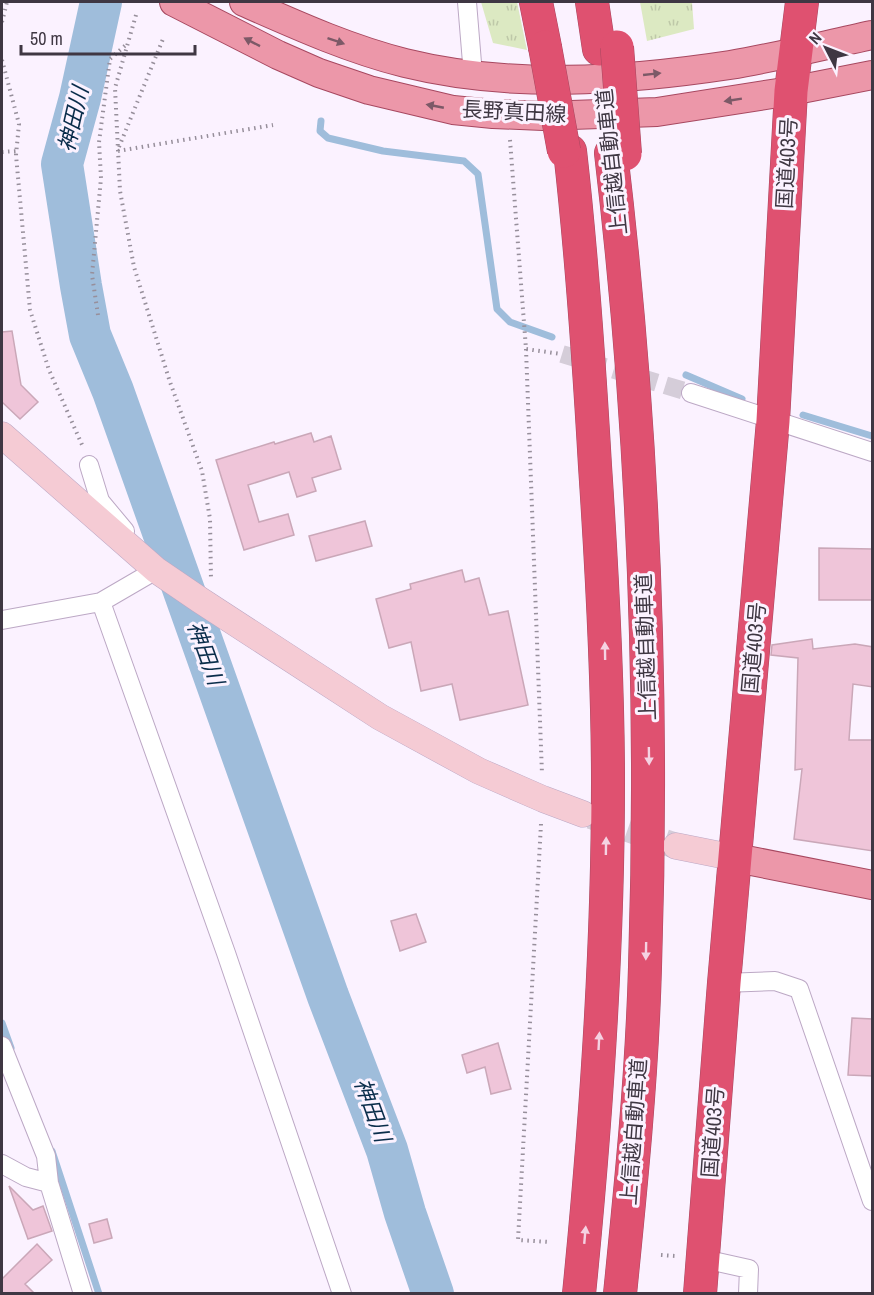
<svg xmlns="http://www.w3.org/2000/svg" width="874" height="1295" font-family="'Archivo Narrow','Noto Sans JP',sans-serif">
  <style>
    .grass { fill: url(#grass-tufts) }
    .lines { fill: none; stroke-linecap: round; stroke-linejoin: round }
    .stream { stroke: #9fbddb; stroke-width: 7 }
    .river { stroke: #9fbddb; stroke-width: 42 }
    .building { fill: #efc5d9; stroke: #caa7b8; stroke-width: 1.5 }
    .street-tunnel { stroke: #d5cdd9; stroke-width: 18; stroke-dasharray: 18 9; stroke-linecap: butt }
    .secondary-tunnel { stroke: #d5cdd9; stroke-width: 26; stroke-dasharray: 26 13; stroke-linecap: butt }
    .street-casing { stroke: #bca8c5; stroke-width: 20 }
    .secondary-casing { stroke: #bca8c5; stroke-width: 27 }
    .primary-casing { stroke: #a74860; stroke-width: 30 }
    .highway-casing { stroke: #a74860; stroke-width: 34 }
    .path { stroke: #978f9b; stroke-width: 4; stroke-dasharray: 1.5 4.5; stroke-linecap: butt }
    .street { stroke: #fff; stroke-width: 18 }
    .secondary { stroke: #f5cbd4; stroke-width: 26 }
    .primary { stroke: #ec97a9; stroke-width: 28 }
    .highway { stroke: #df5170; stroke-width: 33 }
    .highway-bridge-casing { stroke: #a74860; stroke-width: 34; stroke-linecap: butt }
    .highway-bridge { stroke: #df5170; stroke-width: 33 }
    .oneway { fill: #7c5967 }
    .oneway2 { fill: #f5d2e2 }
    .labels { text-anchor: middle; stroke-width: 6; stroke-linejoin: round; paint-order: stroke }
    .street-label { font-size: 21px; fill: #3f3743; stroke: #fbf2ff }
    .water-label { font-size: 22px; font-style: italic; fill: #0a2d4b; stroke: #fbf2ff }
  </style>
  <defs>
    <pattern id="grass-tufts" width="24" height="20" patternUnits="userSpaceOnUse" patternTransform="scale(1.5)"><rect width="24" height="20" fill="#dce9c2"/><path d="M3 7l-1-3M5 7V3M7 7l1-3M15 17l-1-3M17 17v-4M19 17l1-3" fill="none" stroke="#bec8a8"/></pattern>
  </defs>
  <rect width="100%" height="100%" fill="#fbf2ff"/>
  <!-- grass -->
  <path class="grass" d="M481,2H517L527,50L493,43Z
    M640,2H692L694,29L647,41Z"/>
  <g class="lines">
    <!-- stream -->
    <path class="stream" d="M321,121L320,131L328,138L383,151L464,161L478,174L497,309L510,322L552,337
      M686,375L742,399
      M803,415L872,436
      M2,1023L11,1048
      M52,1151L99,1294"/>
    <!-- river -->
    <path class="river" d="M101,2L80,98L62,164L81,286L90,335L113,391L328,996L387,1150L405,1213L433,1294"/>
  </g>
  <!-- building -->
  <path class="building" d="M12,331L21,385L38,402L20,419L2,402V332Z
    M311,433L314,442L331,436L341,469L312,478L316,491L297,497L289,472L248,485L259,522L288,514L294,535L244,550L216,460L274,442L275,444Z
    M365,521L372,546L316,561L309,536Z
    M819,548L873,549V600H819Z
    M462,570L465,582L479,578L489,615L508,611L528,705L460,720L452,684L421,691L411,642L389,648L376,599L411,589L410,584Z
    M812,639L813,649L855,644L873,647V687L853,684L849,740H873V851L794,839L802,769L795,770L798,658L771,655L772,645Z
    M416,914L426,942L400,951L391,921Z
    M852,1018L873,1019V1076L848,1075Z
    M498,1043L511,1089L491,1094L485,1067L467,1073L462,1055Z
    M9,1186L33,1210L43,1206L52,1231L28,1239Z
    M107,1219L112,1238L94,1243L89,1224Z
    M37,1244L52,1260L25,1284L34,1293H2V1279Z"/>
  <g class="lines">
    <!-- street-tunnel -->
    <path class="street-tunnel" d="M562,354L691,393"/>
    <!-- secondary-tunnel -->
    <path class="secondary-tunnel" d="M591,816L676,846"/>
    <!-- street casing -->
    <g class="street-casing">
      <path id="street" d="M467,2L473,75
        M691,393L872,452
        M89,465L100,501L125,531
        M101,602L226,953L342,1294
        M2,620L101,602L156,570L150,562
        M724,983L775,981L799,989L872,1201
        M2,1046L46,1156L49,1183L83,1294
        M2,1164L26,1177L49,1183
        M704,1259L749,1269L748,1294"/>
    </g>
    <!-- secondary casing -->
    <g class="secondary-casing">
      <path id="secondary" d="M2,435L156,570L200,600L380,717L479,771L543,799L583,814
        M676,846L736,858"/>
    </g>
    <!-- primary casing -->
    <g class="primary-casing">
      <path id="primary" d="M174,2L278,55L319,73L369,90L453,110L493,114L543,116L657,112L791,91L872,75
        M244,2C296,25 349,49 405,63C510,89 624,81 730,65C778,57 825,45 872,35
        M736,858L872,885"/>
    </g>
    <!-- highway casing -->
    <g class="highway-casing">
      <path id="highway" d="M536,2L545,47
        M592,2L599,49
        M570,151C582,256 589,361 595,466C602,571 608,677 608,782C608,953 596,1124 579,1294
        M611,153C643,423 654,696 645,967C642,1076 631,1185 620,1294
        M700,1294L724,983L773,421L791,91L802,2"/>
    </g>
    <!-- path -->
    <path class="path" d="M136,15L115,88L120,191L134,267L170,382L202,471L210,519L211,580
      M2,22L7,2
      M2,60L19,124L16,155L30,310L49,370L83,447
      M510,140L526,349L561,354
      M119,147L163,39
      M118,151L273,125
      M2,152L16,151
      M98,315L92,275L101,178L99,142L110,59L127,44
      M526,349L542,774
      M541,824L518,1240L549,1242
      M661,1255L676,1256"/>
    <!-- street -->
    <use href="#street" class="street"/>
    <!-- secondary -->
    <use href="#secondary" class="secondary"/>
    <!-- primary -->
    <use href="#primary" class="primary"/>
    <!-- highway -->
    <use href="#highway" class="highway"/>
    <!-- highway-bridge casing -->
    <g class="highway-bridge-casing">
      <path id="highway-bridge" d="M545,47L564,151
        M617,47L625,154"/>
    </g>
    <!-- highway-bridge -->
    <use href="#highway-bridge" class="highway-bridge"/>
  </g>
  <!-- one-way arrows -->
  <defs><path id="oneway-solid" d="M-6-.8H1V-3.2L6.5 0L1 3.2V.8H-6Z" transform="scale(1.5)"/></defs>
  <g class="oneway">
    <use href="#oneway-solid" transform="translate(336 41) rotate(19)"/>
    <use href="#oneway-solid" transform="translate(252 42) rotate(-153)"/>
    <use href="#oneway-solid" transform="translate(652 74) rotate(-6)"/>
    <use href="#oneway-solid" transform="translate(733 100) rotate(171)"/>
    <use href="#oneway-solid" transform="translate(435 106) rotate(-169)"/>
  </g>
  <g class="oneway2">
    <use href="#oneway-solid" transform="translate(605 651) rotate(-91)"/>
    <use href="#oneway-solid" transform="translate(649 756) rotate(89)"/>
    <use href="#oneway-solid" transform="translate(606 846) rotate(-89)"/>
    <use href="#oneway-solid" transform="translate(646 951) rotate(91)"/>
    <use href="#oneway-solid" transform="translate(599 1041) rotate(-87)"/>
    <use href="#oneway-solid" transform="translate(585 1235) rotate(-85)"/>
  </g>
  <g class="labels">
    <!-- street labels -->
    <g class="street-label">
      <text transform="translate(514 112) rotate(3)" y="7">長野真田線</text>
      <text transform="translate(612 162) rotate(-96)" y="7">上信越自動車道</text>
      <text transform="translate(787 163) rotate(-87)" y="7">国道403号</text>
      <text transform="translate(646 647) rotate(-92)" y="7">上信越自動車道</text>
      <text transform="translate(754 648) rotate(-85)" y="7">国道403号</text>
      <text transform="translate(634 1132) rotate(-86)" y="7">上信越自動車道</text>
      <text transform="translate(713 1132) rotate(-86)" y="7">国道403号</text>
    </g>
    <!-- water labels -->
    <g class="water-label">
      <text transform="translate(73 119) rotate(-77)" y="8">神田川</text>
      <text transform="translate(206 653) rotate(70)" y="8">神田川</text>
      <text transform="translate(373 1110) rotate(70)" y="8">神田川</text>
    </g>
  </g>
  <!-- border -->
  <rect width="874" height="1295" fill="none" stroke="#3f3743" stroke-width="6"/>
  <!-- north arrow -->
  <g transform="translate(826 48) rotate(312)" stroke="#fbf2ff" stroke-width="4.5" paint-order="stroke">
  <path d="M0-4.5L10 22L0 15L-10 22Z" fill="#3f3743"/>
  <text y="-9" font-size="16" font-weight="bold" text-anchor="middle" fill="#3f3743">N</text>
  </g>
  <!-- scale -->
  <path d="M21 45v9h174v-9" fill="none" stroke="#3f3743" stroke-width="3"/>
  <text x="30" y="45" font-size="18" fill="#3f3743" stroke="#fbf2ff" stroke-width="4.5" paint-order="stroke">50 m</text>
</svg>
